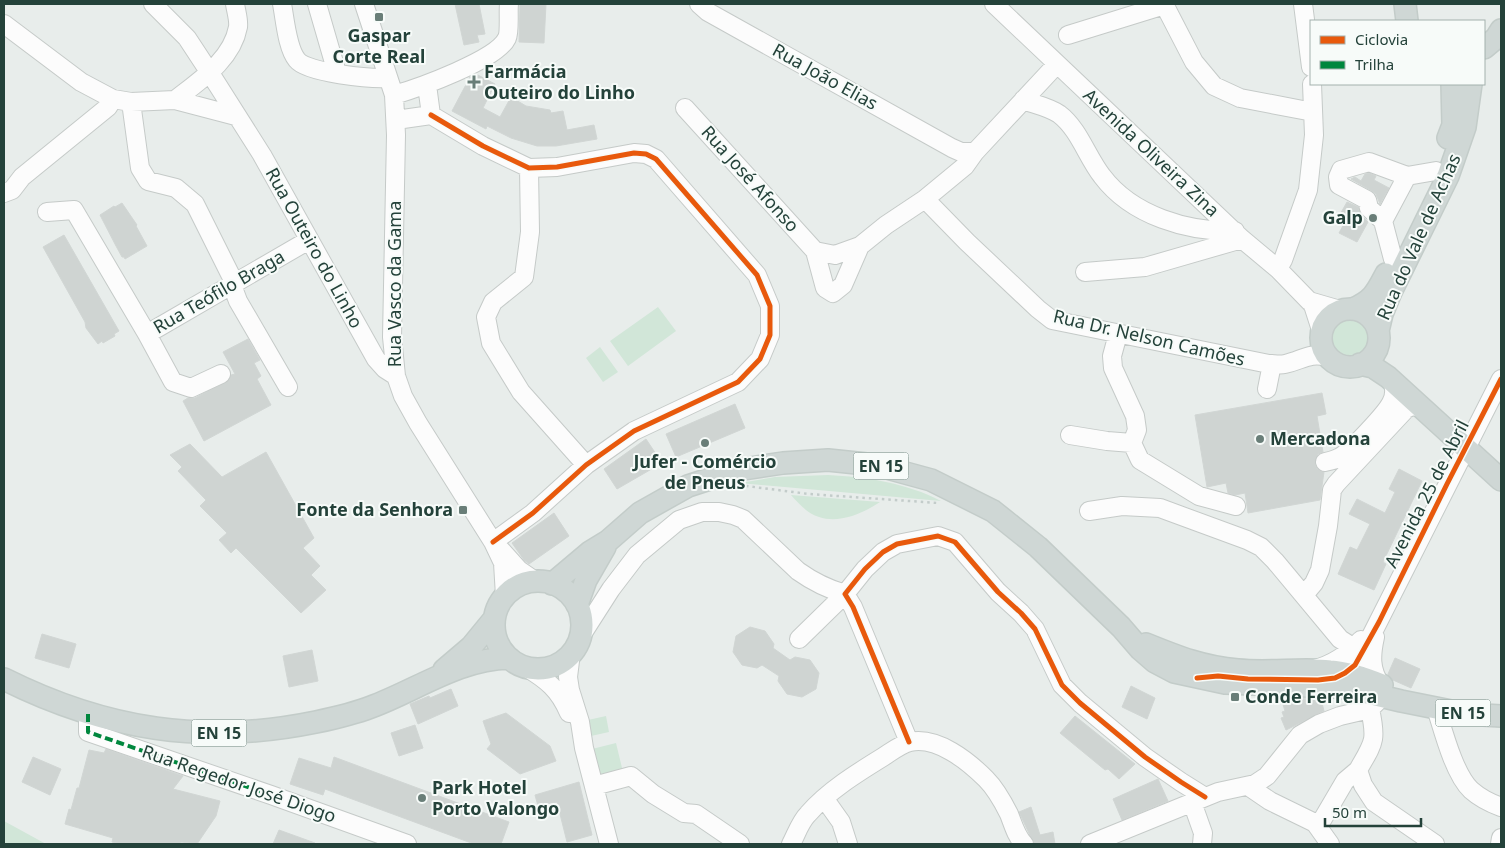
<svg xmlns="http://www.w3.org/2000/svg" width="1505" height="848" font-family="'Noto Sans',sans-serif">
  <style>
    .green { fill: #d1e6d8 }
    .building { fill: #cfd4d2; stroke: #d1d6d4 }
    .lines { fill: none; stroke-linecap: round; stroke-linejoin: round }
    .minor-casing { stroke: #c5cac8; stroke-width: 20 }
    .major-casing { stroke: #c3ccc9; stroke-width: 24 }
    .path { stroke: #c3ccca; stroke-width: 2.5; stroke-dasharray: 2.5 4; stroke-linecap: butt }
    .minor { stroke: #fcfcfc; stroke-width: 18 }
    .major { stroke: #cfd7d5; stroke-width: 21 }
    .quiet { stroke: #00873e; stroke-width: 4; stroke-dasharray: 8 4; stroke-linecap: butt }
    .cycleway-casing { stroke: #f7fbf9; stroke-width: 8 }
    .cycleway { stroke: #e8590c; stroke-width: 5 }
    .poi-dot { fill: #697e78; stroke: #f7fbf9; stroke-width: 2 }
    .labels { text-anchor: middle; stroke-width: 4; stroke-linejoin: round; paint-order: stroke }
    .shield { fill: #f7fbf9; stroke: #637a73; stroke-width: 1 }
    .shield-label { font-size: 16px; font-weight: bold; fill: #24423a }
    .poi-label { font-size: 18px; font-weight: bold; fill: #24423a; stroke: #f7fbf9; text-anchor: start }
    .street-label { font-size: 18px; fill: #24423a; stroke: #f7fbf9 }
  </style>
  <rect width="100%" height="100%" fill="#e8edeb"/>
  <!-- green -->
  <path class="green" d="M658,307L676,331L628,366L610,341Z
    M1331 337a19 19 0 1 1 38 0a19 19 0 1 1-38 0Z
    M600,347L618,372L603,382L586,358Z
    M828,475C866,477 907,483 941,501L740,483L775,477Z
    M791,495L880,502C864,513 839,524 819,517C808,514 799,504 791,495Z
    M606,716L609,732L591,736L588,720Z
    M616,743L623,772L599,778L592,749Z
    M4,821L46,844H4Z"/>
  <!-- building -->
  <path class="building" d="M455,4H479L485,34L477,35L479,42L464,45Z
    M520,4H546L544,43L519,42Z
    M476,74L495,84L483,108L500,117L511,97L526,106L550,110L551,113L563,111L567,130L594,125L597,139L556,146H537L511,138L487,126L486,129L452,111L470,77Z
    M1369,173L1376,176L1374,180L1389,188L1380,204L1376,194L1372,191L1351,179L1355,177L1361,181L1365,174Z
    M1347,202L1358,207L1361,215L1368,222L1357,242L1339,233L1345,222L1338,218Z
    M122,203L137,225L136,226L147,246L125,259L124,257H122L116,246L100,215L114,206L115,207Z
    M64,235L119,331L114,334L115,336L103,343L102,341L98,344L86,328L85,322L43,247Z
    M248,339L260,360L254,363L261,376L257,379L271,405L204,441L183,401L188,398H195L229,380L231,375L235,374L223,352Z
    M1322,393L1326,414L1317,416L1323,452L1318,454L1315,464L1317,469L1324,472L1320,500L1248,513L1245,493L1235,495L1228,493L1226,483L1207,487L1195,415Z
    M735,404L745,428L676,457L666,434Z
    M646,439L662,463L617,489L604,469Z
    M190,444L222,477L266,452L314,538L303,548L320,566L311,575L326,590L301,613L236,548L231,553L219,540L227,533L200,506L206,500L178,471L182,467L170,455Z
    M1399,469L1422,481L1383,562L1386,564L1374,590L1338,574L1350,547L1357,550L1370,524L1349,514L1357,499L1385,513L1395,492L1389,489Z
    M554,513L569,536L529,564L524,560L512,543Z
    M750,627L765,631L774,644L773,648L790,660L795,657L810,660L819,673L816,689L802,697L787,694L778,681L779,676L762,665L757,668L742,665L733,652L736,636Z
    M42,634L76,644L69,668L35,658Z
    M312,650L318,681L289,687L283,656Z
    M1395,658L1420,669L1411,688L1393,680L1388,674Z
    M1131,686L1155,698L1147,719L1122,707Z
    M451,689L458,706L418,724L410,704L429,696L430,698Z
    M1281,698L1321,699L1324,711L1286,730L1281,718L1284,717L1282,712L1285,711Z
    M506,713L550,746L556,761L520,774L487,749L491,744L483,721Z
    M1075,716L1135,764L1119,779L1108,769L1105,770L1060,733Z
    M415,725L423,748L399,756L391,733Z
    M106,749L183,776L173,789L220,801L216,816L197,844L181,842L180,844H121L112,842L113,838L65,824L69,809L71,810L77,788H79L89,750L104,753Z
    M33,757L61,769L50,795L22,782Z
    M334,757L509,822L501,844H474L325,789L323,795L290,784L299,758L331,768Z
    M1158,779L1168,801L1122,820L1113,799Z
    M579,782L592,835L567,842L557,802L538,806L535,795Z
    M1031,807L1040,835L1053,832L1055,844H1034L1019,812Z
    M279,830L315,843V844H273Z"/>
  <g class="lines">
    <!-- minor casing -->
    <g class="minor-casing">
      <path id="minor" d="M153,4L187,38L210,73L262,155L376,359L385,369L396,376
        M282,4C285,19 287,48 297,60C307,73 371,79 388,78
        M317,4L337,73
        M364,4L394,95L396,135L392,337L396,376L403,396L418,423L493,542L503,563L505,596
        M699,4L708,12L952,148L961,152H975
        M994,4L1242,239L1278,269L1313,305L1321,330
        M1164,4L1194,62L1214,86L1240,98L1313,112
        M1303,4L1311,67
        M4,24L81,82L113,99L131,102L175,100L236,116
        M1068,35L1165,5
        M427,85L431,115
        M394,95C418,88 497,60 507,38C510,32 508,12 509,4
        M175,100C199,81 232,60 238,27C239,20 236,11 235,4
        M1023,100C1034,104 1049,107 1059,114C1079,129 1087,157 1102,176C1132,216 1188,232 1235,231
        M131,102L140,168L148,181L176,188L195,204L232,278V285L238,301L288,387
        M685,108L815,251L835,255L860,246L886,225L925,199L965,166L975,152L1057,64
        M431,115L483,146L529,168L557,167L634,153L646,154L656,159L757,275L770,306V335L760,359L738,382L634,431L586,465L533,513L493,542
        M396,120L431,115
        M529,168L530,232L524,277L493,302L486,317L491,343L521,392L586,465
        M4,193L12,190L22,177L108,107L113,99
        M925,199L967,242L1038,309L1052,320L1269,364C1274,364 1280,365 1285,364C1303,360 1309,352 1328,357
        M47,212L74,210L147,334L173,382L191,388L221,374
        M1383,221L1369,208L1367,200L1339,185L1338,177L1341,170L1369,162L1407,176
        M815,251L825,288L833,293L843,285L860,246
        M1393,259L1383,221L1407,176L1436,171
        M1278,269L1283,260L1308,190L1314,135L1312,84
        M1085,272L1145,267L1242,239
        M1309,301L1340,310
        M147,334L309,240
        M1118,334L1112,356L1113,368L1135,416L1137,430L1132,443L1140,460L1199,496L1236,506
        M1267,389L1272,364
        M1070,435L1107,441L1132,443
        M1325,462C1330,461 1335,460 1340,457C1350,452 1386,413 1391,403C1395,396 1395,388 1392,380
        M1089,511L1122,506L1160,508L1247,540L1261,547L1275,561L1340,639L1354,648
        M501,550L519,570L535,581
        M1304,595L1314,583L1320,570L1328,526L1332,490L1336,484L1406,409L1412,406L1421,407
        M1375,637C1371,655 1370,670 1381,685
        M579,639L611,589L637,555L679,520L702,512H719L733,515L743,519L798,571C812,581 828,589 845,594L799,639
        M571,653L568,677L570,690L580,722L584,748L609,844
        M524,666C547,680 559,689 569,713
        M1314,669C1333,665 1347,655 1361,640
        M1336,678C1349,671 1356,663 1364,650L1501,379
        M1436,708C1443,730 1454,774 1471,790C1480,798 1490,803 1501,807
        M1370,709C1377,741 1374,742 1358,770L1363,785L1374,802L1435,844
        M88,714V732L271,795L407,844
        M909,742L853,607L845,594L865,569L883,552L897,544L938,536L955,542L998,592L1021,613L1035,629L1062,685L1080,703L1145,757L1181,782L1205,797
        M594,786L631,776L653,794L684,813L696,814L740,844
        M1248,786L1270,801L1315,823L1330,844
        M824,798L841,822L848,844
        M1192,802L1203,833L1202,844
        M1318,827L1345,781L1358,770
        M791,844C796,835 800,822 808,814C828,791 857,773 883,757C891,752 901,744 910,742C937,736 968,761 986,779C995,788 1003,802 1009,814C1013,824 1016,836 1024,844
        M1090,844L1218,792L1255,784L1267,776L1300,735L1319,724L1340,716L1370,709L1383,696
        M1500,844L1501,838"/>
    </g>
    <!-- major casing -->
    <g class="major-casing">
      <path id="major" d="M1405,4L1407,21
        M1484,48L1496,38L1501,30
        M1448,138L1453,125L1452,84
        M1353,309C1373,300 1376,293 1386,274
        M1321 338a29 29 0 1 1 58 0a29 29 0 1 1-58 0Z
        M1378,331L1382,314L1391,292L1448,176L1465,127L1471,84
        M1360,364L1373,367L1388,377L1501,480
        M494 625a44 44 0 1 1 88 0a44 44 0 1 1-88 0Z
        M552,584L590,552L608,541L640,513L688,486L737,470L783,463L828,460L876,465L931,480L993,511L1038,547L1121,627L1140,649L1155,662L1174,672L1225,683L1336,687L1359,691L1401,701L1466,714L1501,716
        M577,605L586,580L605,547
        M1146,644C1178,657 1203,667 1238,670C1269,673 1300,668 1330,671C1348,672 1365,678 1382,685
        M444,670L471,647L494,619
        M4,679C106,730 204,745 316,722C335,718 353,714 371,707C417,690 459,659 509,658"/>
    </g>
    <!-- path -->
    <path class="path" d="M746,486L809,494L938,503"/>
    <!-- minor -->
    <use href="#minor" class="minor"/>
    <!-- major -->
    <use href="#major" class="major"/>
    <!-- quiet -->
    <path class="quiet" d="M88,714V732L271,795"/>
    <!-- cycleway casing -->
    <g class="cycleway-casing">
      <path id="cycleway" d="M431,115L483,146L529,168L557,167L634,153L646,154L656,159L757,275L770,306V335L760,359L738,382L634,431L586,465L533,513L493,542
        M1197,678L1218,676L1248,679L1318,680L1335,678L1345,673L1355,665L1379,622L1447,484L1501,379
        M909,742L853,607L845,594L865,569L883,552L897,544L938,536L955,542L998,592L1021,613L1035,629L1062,685L1080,703L1145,757L1181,782L1205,797"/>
    </g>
    <!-- cycleway -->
    <use href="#cycleway" class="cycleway"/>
  </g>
  <!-- markers -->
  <g class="poi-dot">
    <rect x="374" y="12" width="10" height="10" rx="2.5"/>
    <path d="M471.5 74.5h5v5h5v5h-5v5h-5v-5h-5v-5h5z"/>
    <circle cx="1373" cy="218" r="5"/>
    <circle cx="1260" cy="439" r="5"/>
    <circle cx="705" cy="443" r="5"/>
    <rect x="458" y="505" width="10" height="10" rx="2.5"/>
    <rect x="1230" y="692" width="10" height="10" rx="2.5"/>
    <circle cx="422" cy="798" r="5"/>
  </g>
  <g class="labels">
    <!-- shield labels -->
    <g class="shield">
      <rect x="853.5" y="452.5" width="55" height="27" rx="4"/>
      <rect x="1435.5" y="699.5" width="55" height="27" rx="4"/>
      <rect x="191.5" y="719.5" width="55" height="27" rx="4"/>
    </g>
    <g class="shield-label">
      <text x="881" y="472">EN 15</text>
      <text x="1463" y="719">EN 15</text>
      <text x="219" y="739">EN 15</text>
    </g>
    <!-- poi labels -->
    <g class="poi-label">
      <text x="379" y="42" text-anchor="middle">Gaspar<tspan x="379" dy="21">Corte Real</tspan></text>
      <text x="484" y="78">Farmácia<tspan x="484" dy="21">Outeiro do Linho</tspan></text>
      <text x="1363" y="224" text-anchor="end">Galp</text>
      <text x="1270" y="445">Mercadona</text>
      <text x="705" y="468" text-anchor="middle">Jufer - Comércio<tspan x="705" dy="21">de Pneus</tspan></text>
      <text x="453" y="516" text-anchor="end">Fonte da Senhora</text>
      <text x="1245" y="703">Conde Ferreira</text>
      <text x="432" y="794">Park Hotel<tspan x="432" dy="21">Porto Valongo</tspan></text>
    </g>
    <!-- street labels -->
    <g class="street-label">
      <text transform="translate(825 77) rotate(29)" y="6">Rua João Elias</text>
      <text transform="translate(1151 153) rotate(43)" y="6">Avenida Oliveira Zina</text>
      <text transform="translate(750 179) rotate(48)" y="6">Rua José Afonso</text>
      <text transform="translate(1419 237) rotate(-66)" y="6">Rua do Vale de Achas</text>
      <text transform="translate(314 248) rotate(61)" y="6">Rua Outeiro do Linho</text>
      <text transform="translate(395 284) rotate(-90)" y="6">Rua Vasco da Gama</text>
      <text transform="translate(219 292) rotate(-30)" y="6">Rua Teófilo Braga</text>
      <text transform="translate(1149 338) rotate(13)" y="6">Rua Dr. Nelson Camões</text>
      <text transform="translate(1427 494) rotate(-63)" y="6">Avenida 25 de Abril</text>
      <text transform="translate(239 784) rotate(19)" y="6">Rua Regedor José Diogo</text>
    </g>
  </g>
  <!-- border -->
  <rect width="1505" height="848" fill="none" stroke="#24423a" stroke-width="10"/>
  <!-- legend -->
  <rect x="1310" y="20" width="175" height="65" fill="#f7fbf9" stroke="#a3b1ad"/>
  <rect x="1320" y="36" width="25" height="8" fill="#e8590c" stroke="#a3b1ad"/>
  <text x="1355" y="45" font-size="15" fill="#24423a">Ciclovia</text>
  <rect x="1320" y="61" width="25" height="8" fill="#00873e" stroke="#a3b1ad"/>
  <text x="1355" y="70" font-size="15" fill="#24423a">Trilha</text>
  <!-- scale -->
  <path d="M1325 818v8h96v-8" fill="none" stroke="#24423a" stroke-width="2.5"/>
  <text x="1332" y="818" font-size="15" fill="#24423a" stroke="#f7fbf9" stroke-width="4" paint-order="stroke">50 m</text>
</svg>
